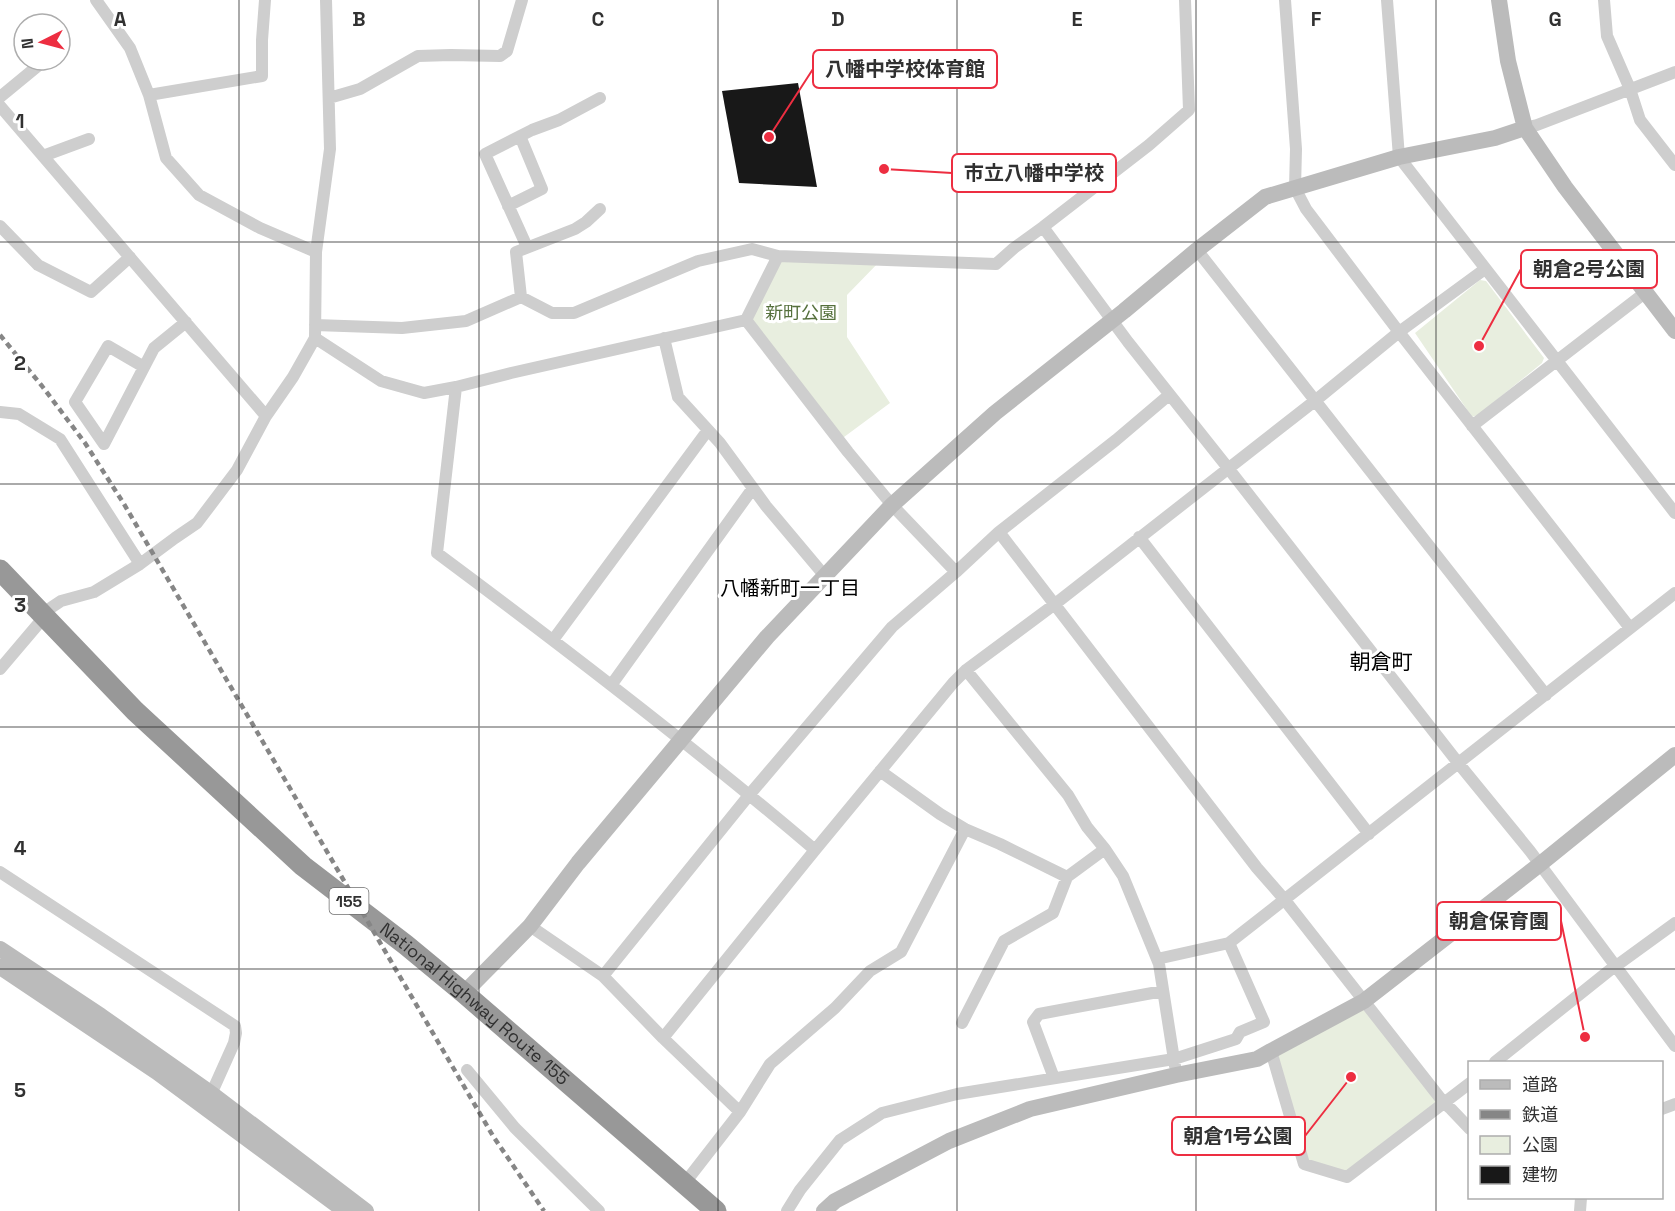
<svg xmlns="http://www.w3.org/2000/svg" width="1675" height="1211" font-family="'Space Grotesk','Noto Sans JP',sans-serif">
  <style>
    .green { fill: #e8eedf }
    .building { fill: #181818 }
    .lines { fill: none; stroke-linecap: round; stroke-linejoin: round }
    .street { stroke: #cecece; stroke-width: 12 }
    .secondary { stroke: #bbb; stroke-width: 16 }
    .highway { stroke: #989898; stroke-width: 21 }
    .rail { stroke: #868686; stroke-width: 4.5; stroke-dasharray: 6 4.5; stroke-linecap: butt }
    .grid { fill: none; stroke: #313131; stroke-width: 1.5; stroke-opacity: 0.55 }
    .labels { text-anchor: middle; stroke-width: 6; stroke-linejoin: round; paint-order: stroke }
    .shield { fill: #fff; stroke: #6f6f6f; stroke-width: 1.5 }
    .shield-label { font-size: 16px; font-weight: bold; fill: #313131 }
    .park-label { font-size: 18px; fill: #55703c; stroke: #fff }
    .street-label { font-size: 18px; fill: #313131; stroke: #fff }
    .neighbourhood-label { font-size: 20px; fill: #000; stroke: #fff }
    .quarter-label { font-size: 21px; fill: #000; stroke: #fff }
    .grid-label { font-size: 20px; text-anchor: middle; font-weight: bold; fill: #313131; stroke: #fff; stroke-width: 6; stroke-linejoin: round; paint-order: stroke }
    .leader { fill: none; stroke: #ed2e41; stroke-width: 2 }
    .callout-dot { fill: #ed2e41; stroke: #fff; stroke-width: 2 }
    .callout { fill: #fff; stroke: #ed2e41; stroke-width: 2 }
    .callout-label { font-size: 20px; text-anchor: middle; font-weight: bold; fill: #313131 }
  </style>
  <rect width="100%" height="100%" fill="#fff"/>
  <!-- green -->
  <path class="green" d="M778,256L881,260L847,295V337L890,403L840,440L746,320Z
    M1480,280L1486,281L1544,358L1542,363L1478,415L1472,417L1415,333Z
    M1364,1001L1444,1103L1347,1177L1304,1164L1271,1051Z"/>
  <!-- building -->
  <path class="building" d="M798,83L817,187L739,183L722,91Z"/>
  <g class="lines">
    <!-- street -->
    <path class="street" d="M96,0L130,48L149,95L166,158L199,195L260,228L316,252
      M1285,0L1296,149L1295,188L1306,209L1399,332L1630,628
      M1387,0L1399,157L1675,513
      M1604,0L1607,36L1630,89L1640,120L1675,165
      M149,95L262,76V40L265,0
      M0,97L45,60
      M329,98L360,89L418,56L451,55L500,56L507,51L522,0
      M0,106L266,416
      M1525,128L1537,125L1675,72
      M43,156L89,139
      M508,206L542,189L520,136
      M0,226L38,265L91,292L130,257
      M1043,227L1128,342L1228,468L1459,764L1530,851L1675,1046
      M527,247L485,154L532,130L559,120L600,98
      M1197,250L1546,695
      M521,297L516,252L575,229L586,222L600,209
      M746,320L778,256L996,264L1014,248L1043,227L1149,145L1189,110L1185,0
      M746,320L848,452L892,505L956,572
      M315,325L402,328L466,321L521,297L552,313H574L698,261L752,249L778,256
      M315,338L381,381L424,393L456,387L511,373L746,320
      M664,338L678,397L720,443L766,506L824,575
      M144,367L108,346L75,402L104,444L154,348L186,322
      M456,387L437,553C566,649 693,746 815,850
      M0,412L19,414L60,439L140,564
      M1472,426L1646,292
      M999,532L1257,868L1284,899L1444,1103L1451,1109L1470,1129
      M1139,537L1369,834
      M553,640L708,430
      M0,669L45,616L43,613L61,601L94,592L140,564L175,538L197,523L237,470L266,416L293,377L315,338L316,252L330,149L326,0
      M966,670L1068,795L1087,827L1105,849L1123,876L1159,964L1175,1066
      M612,684L753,488
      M880,771L940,814L965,829L1000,844L1067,877L1105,849
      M0,872L235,1026L236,1033L234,1043L208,1101
      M530,926L603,976L663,1038L815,850L953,683L966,670L1055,604L1316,400L1399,332L1485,269
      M1157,959L1229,943L1675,593
      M603,976L750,794L892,627L956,572L999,532L1116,440L1169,395
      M962,1023L1004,941L1053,913L1067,877
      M663,1038L740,1112
      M1271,1051L1304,1164L1347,1177L1470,1083
      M1495,1062L1615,966H1616L1675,923
      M467,1070L515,1128L599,1211
      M1054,1078L1033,1022L1039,1014L1163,991
      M1662,1109L1675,1104
      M684,1184L740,1112L770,1064L835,1008L870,971L901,952L965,829
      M787,1211L800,1190L840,1140L882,1113L957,1094L1174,1059L1236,1039L1240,1032L1264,1022L1229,943
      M1580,1211L1581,1198"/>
    <!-- secondary -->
    <path class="secondary" d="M1499,0L1508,61L1525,128L1565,187L1675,331
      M0,949L101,1016L212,1094L366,1211
      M0,967L157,1072L345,1211
      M464,993L530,926L578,863L767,637L892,505L995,413L1124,311L1197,250L1265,197L1399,157L1495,138L1525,128
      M824,1211L835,1201L949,1141L1030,1109L1176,1075L1257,1059L1271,1051L1364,1001L1539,865L1675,755"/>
    <!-- highway -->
    <path class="highway" id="s1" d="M0,570L135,711L303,866L406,945L464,993L716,1211"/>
    <!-- rail -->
    <path class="rail" d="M0,335L42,386L85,443L124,504L493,1136L544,1211"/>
  </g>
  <!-- grid -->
  <path class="grid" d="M239,0V1211M479,0V1211M718,0V1211M957,0V1211M1196,0V1211M1436,0V1211M0,242H1675M0,484H1675M0,727H1675M0,969H1675"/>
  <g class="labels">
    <!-- shield labels -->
    <rect class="shield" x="329.5" y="888" width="39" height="26" rx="4.5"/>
    <g class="shield-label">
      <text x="349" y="907">155</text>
    </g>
    <!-- park labels -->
    <g class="park-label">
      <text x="801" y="319">新町公園</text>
    </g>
    <!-- street labels -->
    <g class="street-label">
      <text dy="6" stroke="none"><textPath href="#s1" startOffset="644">National Highway Route 155</textPath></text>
    </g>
    <!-- neighbourhood labels -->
    <g class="neighbourhood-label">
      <text x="790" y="595">八幡新町一丁目</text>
    </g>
    <!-- quarter labels -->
    <g class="quarter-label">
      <text x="1381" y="669">朝倉町</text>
    </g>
  </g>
  <g class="grid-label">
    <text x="120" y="26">A</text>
    <text x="359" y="26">B</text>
    <text x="598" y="26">C</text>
    <text x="838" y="26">D</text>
    <text x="1077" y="26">E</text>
    <text x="1316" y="26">F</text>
    <text x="1555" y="26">G</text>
    <text x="20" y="128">1</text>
    <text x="20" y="370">2</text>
    <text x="20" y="612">3</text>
    <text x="20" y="855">4</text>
    <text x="20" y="1097">5</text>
  </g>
  <!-- callouts -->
  <path class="leader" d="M769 137L813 69M884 169L952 173M1479 346L1521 269M1585 1037L1561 921M1351 1077L1305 1136"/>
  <g class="callout-dot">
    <circle cx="769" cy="137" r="6"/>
    <circle cx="884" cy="169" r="6"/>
    <circle cx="1479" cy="346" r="6"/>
    <circle cx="1585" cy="1037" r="6"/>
    <circle cx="1351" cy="1077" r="6"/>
  </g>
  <g class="callout">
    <rect x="813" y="50" width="184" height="38" rx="6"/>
    <rect x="952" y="154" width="164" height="38" rx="6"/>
    <rect x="1521" y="250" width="136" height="38" rx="6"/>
    <rect x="1437" y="902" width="124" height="38" rx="6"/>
    <rect x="1172" y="1117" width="133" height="38" rx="6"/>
  </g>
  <g class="callout-label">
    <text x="905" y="76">八幡中学校体育館</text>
    <text x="1034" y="180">市立八幡中学校</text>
    <text x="1589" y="276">朝倉2号公園</text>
    <text x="1499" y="928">朝倉保育園</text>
    <text x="1238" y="1143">朝倉1号公園</text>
  </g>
  <!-- legend -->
  <rect x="1468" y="1061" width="195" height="138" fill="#ffffff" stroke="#adadad" stroke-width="1.5"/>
  <rect x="1480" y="1080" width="30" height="9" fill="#bbbbbb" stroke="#adadad" stroke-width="1.5"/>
  <text x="1522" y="1091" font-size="18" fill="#313131">道路</text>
  <rect x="1480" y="1110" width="30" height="9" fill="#868686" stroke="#adadad" stroke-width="1.5"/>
  <text x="1522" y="1121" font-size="18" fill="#313131">鉄道</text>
  <rect x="1480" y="1136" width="30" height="18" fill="#e8eedf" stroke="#adadad" stroke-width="1.5"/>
  <text x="1522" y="1151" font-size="18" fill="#313131">公園</text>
  <rect x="1480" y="1166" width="30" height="18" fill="#181818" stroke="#adadad" stroke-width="1.5"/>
  <text x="1522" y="1181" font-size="18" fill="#313131">建物</text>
  <!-- north arrow -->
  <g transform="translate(42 42) rotate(264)"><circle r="28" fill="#ffffff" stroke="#adadad" stroke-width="1.5"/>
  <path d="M0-4.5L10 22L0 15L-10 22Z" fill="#ed2e41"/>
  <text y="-9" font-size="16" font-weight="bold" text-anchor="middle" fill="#313131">N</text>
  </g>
</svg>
